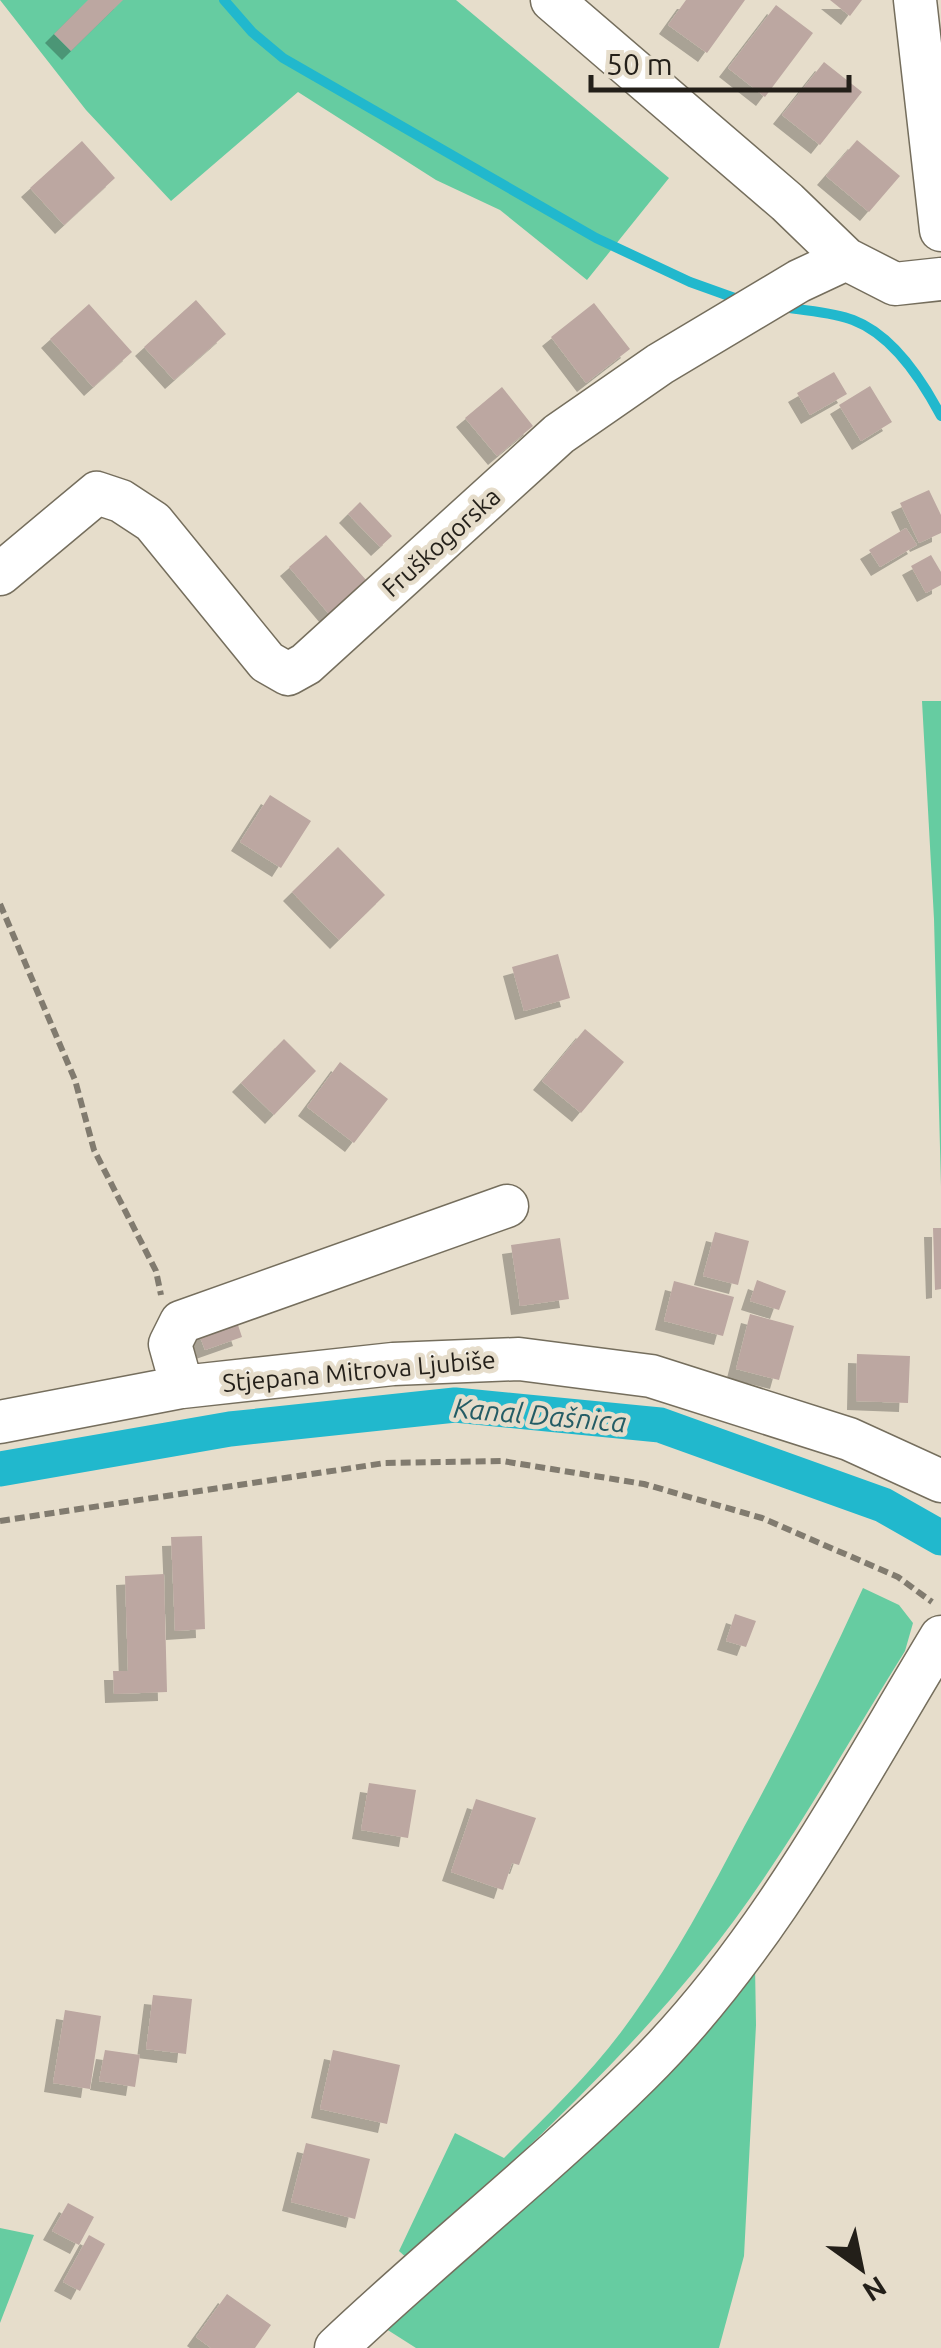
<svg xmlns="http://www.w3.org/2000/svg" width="941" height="2348" font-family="Ubuntu,sans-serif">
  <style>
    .green { fill: #66cca1 }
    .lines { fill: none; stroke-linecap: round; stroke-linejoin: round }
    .stream { stroke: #21b8cd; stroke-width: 10 }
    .canal { stroke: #21b8cd; stroke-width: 35 }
    .building { fill: #bca7a1; filter: url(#shadow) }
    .minor-casing { stroke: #756e5d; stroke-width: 45 }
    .path { stroke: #817b6f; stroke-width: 6; stroke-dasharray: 10 5; stroke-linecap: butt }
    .minor { stroke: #fff; stroke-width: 42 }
    .labels { text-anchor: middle; stroke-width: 9; stroke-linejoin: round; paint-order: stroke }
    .street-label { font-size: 25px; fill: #231f19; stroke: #e6ddcb }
    .water-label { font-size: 28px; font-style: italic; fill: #245c65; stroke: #e6ddcb }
  </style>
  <defs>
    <filter id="shadow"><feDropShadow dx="-9" dy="9" stdDeviation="0" flood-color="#0004"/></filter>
  </defs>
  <rect width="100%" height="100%" fill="#e6ddcb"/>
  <!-- green -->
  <path class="green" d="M0,0H456L669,178L587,280L500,210L436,180L298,92L171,201L86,110Z
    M922,701H941V1186L934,919Z
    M863,1588L899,1605L913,1623L905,1651C840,1755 780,1866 702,1962C614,2070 510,2164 409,2260L399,2251L455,2133L504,2158C549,2113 595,2070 632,2017C675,1957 710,1892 744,1827C787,1748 826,1669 863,1588Z
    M755,1965L756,2025L744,2256L719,2348H416L383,2327Z
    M0,2228L34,2235L0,2323Z"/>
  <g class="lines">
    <!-- stream -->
    <path class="stream" d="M224,0L252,32L283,58L596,238L690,282L743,301
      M784,307C806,311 833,312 853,320C893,335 922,380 941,416"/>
    <!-- canal -->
    <path class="canal" d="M0,1469L230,1429L455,1405L660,1425L883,1505L941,1538"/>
  </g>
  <!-- building -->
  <path class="building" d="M88,0H123L71,51L54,34Z
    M686,0H745L707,53L668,25Z
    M830,0H862L850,16Z
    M776,5L813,33L765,97L728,68Z
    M824,62L862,92L820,145L782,115Z
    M857,140L900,176L869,212L826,176Z
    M82,141L115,178L64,225L30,188Z
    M196,300L226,334L174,380L144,347Z
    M594,303L630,349L586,383L551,337Z
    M89,304L132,352L93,387L50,339Z
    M834,372L847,394L810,415L797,393Z
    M870,386L892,422L861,441L839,405Z
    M502,387L533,426L497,456L465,418Z
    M929,490L941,515V533L919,543L900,503Z
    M360,502L392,536L380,547L348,514Z
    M906,528L917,545L880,567L869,550Z
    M326,535L367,581L329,614L289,567Z
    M931,555L941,572V585L926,593L911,566Z
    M270,795L311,821L281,868L240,842Z
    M338,847L385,895L339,940L292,892Z
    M558,954L570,998L524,1011L512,967Z
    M585,1029L624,1062L581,1113L542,1081Z
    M284,1039L316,1071L274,1115L241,1083Z
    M340,1062L388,1099L354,1143L307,1107Z
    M933,1228H941V1289L935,1290Z
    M715,1232L749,1241L738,1285L703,1276Z
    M560,1238L569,1299L520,1306L511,1245Z
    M757,1280L786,1291L779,1310L750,1301Z
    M674,1281L734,1297L723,1336L664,1321Z
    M750,1314L794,1326L779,1380L736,1369Z
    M235,1316L242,1337L205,1350L197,1329Z
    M857,1354L910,1356L908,1403L856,1401Z
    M202,1536L205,1629L175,1631L171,1537Z
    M164,1574L167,1692L114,1694L113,1671H128L125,1576Z
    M735,1614L756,1621L746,1647L726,1641Z
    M369,1783L416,1790L408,1838L361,1830Z
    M476,1799L536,1818L519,1865L512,1863L503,1890L451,1872Z
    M153,1995L192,1999L186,2054L146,2049Z
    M65,2010L101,2016L90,2089L53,2083Z
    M105,2050L140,2055L135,2087L99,2081Z
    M333,2050L400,2065L387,2124L320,2109Z
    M306,2143L370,2159L355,2219L291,2202Z
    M68,2203L94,2217L79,2245L52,2231Z
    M89,2235L105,2244L80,2291L63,2282Z
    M227,2294L271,2325L255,2348H211L196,2337Z"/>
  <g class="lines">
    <!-- minor casing -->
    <g class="minor-casing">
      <path id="minor" d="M552,0L787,202L846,259
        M915,0L941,230
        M0,574L97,493L121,501L153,522L267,662L288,674L306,664L559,434L660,364L799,281L846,259L895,284L941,279
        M182,1387L170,1344L181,1322L507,1206
        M0,1422L182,1387L393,1364L519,1359L651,1376L849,1439L941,1481
        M336,2348C435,2254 543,2169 640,2073C766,1949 850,1787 941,1637"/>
    </g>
    <!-- path -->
    <path class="path" d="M0,904L75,1080L94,1150L156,1271L161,1295
      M0,1521L385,1463L502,1461L644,1484L762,1518L898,1577L932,1602"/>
    <!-- minor -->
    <use href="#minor" class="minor"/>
  </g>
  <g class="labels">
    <!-- street labels -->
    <g class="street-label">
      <text transform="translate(441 542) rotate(-42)" y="9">Fruškogorska</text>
      <text transform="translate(359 1371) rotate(-5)" y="9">Stjepana Mitrova Ljubiše</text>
    </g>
    <!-- water labels -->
    <g class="water-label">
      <text transform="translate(540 1415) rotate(5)" y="10">Kanal Dašnica</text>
    </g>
  </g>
  <!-- north arrow -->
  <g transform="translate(861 2268) rotate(147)" stroke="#e6ddcb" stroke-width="8" paint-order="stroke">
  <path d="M0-8L18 38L0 25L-18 38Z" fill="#231f19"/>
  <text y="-15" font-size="28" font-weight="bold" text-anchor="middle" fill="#231f19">N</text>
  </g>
  <!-- scale -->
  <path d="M591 75v15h258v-15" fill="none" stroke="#231f19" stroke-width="5"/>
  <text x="606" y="75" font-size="30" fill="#231f19" stroke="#e6ddcb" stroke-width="8" paint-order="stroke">50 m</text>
</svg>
